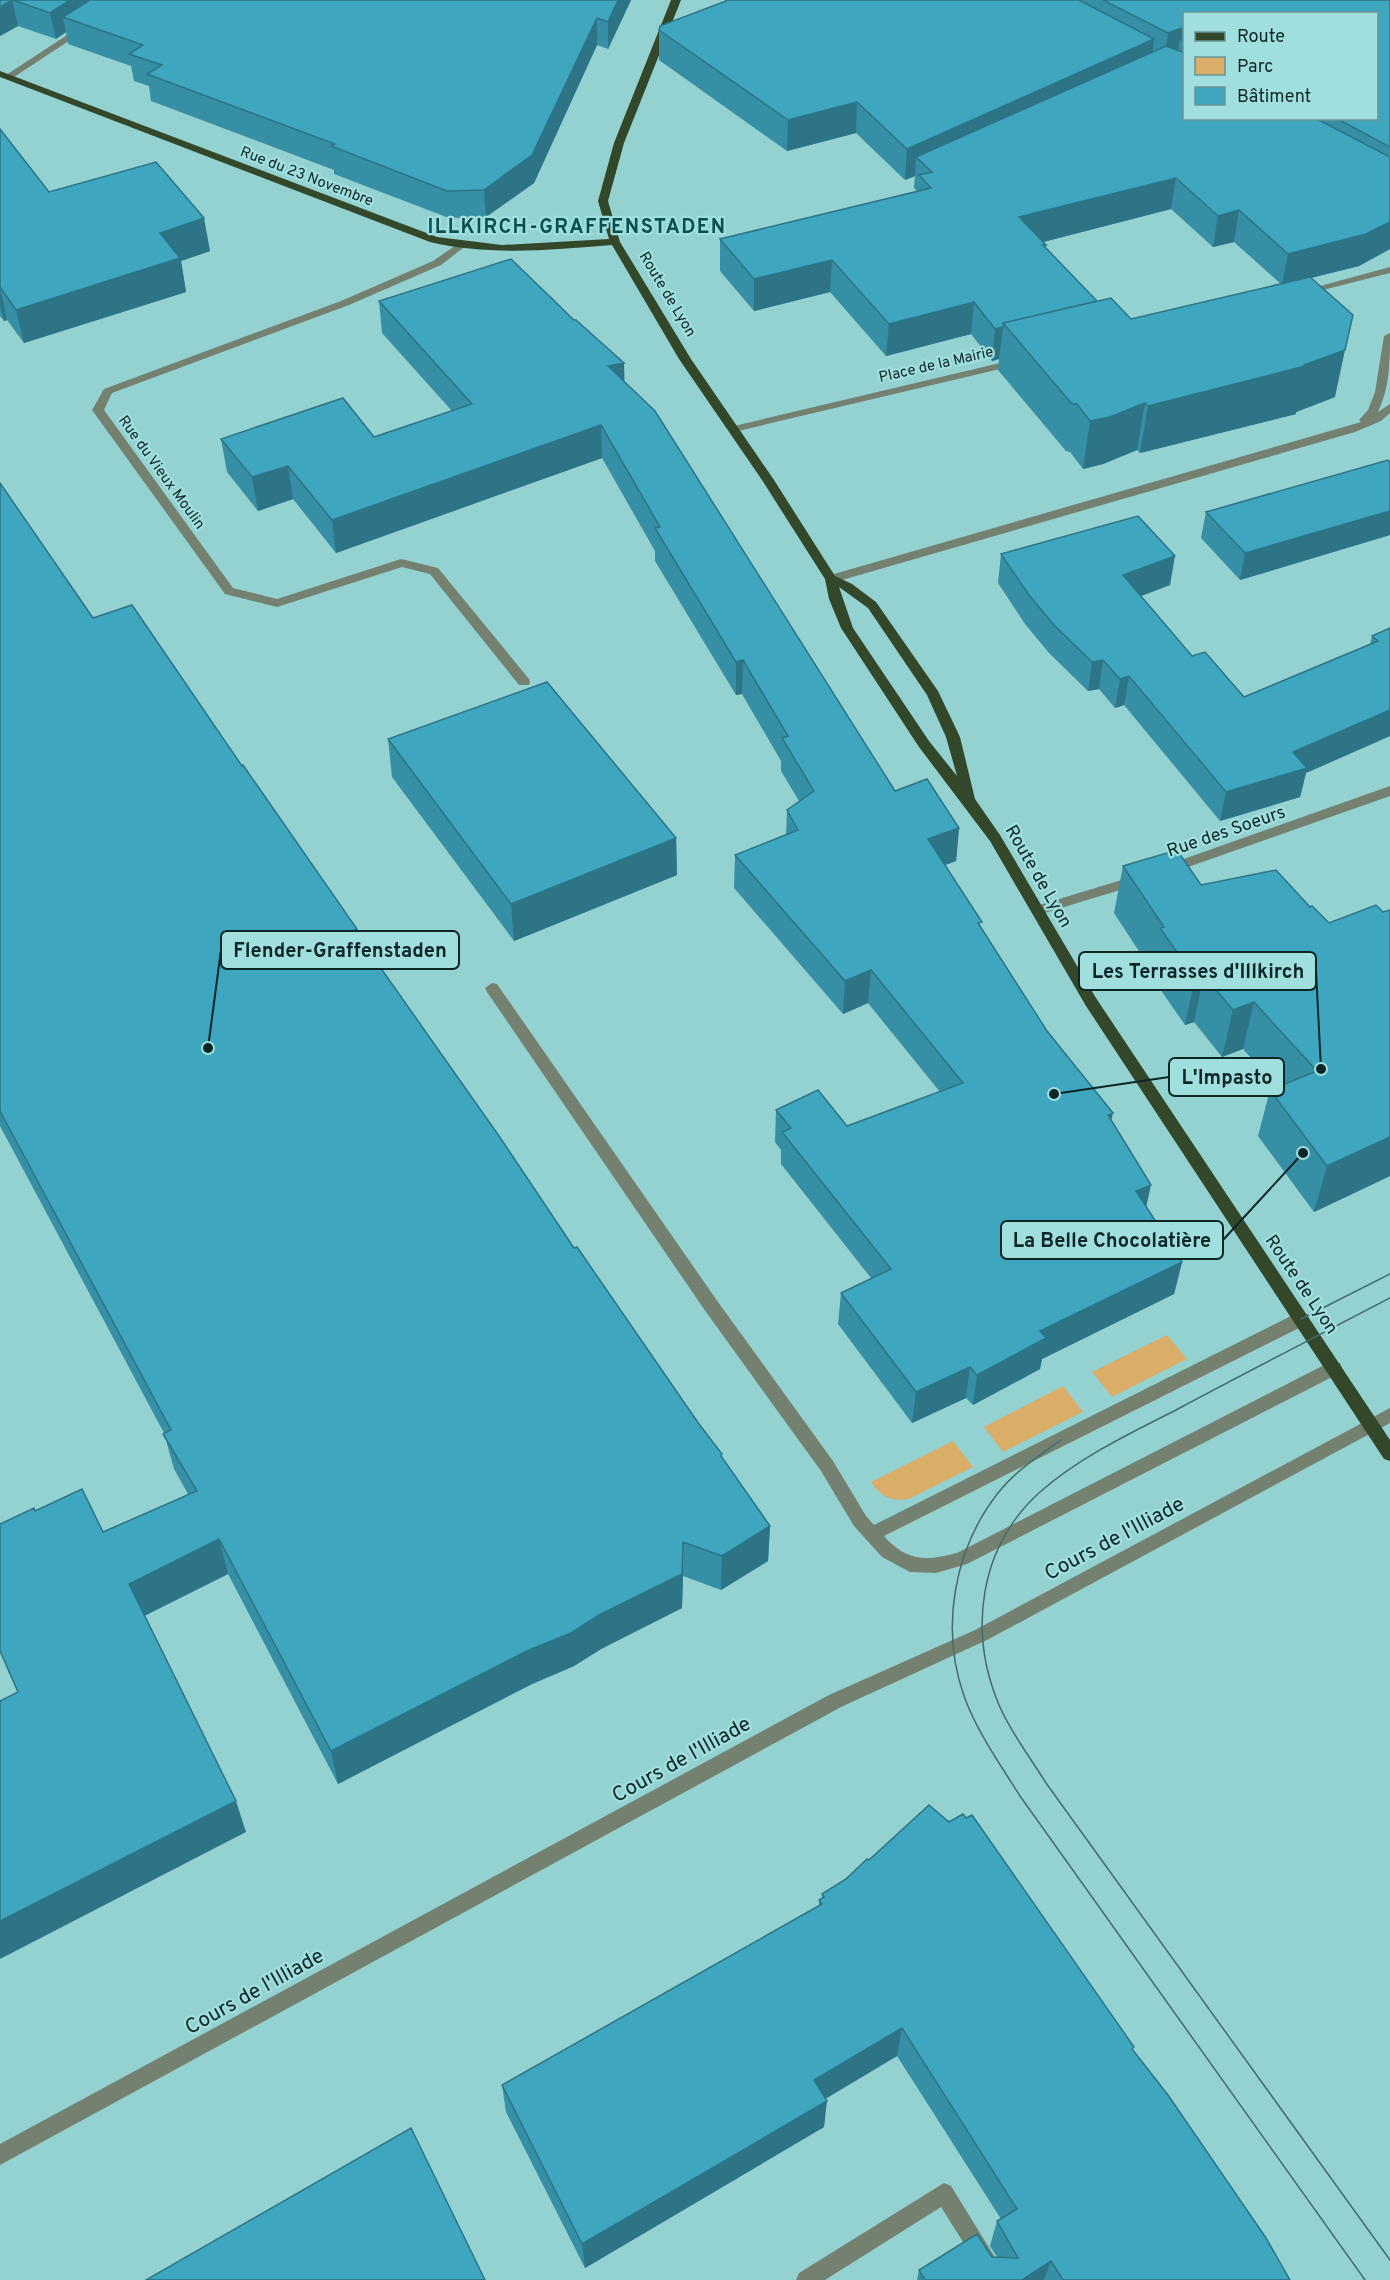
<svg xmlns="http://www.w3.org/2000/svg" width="1390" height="2280" font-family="Overpass,sans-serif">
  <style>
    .green { fill: #daad68 }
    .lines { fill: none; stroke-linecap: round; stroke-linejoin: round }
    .minor { fill: #748070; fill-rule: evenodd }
    .major { fill: #33482b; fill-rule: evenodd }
    .tram { stroke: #436b6c; stroke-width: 1.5 }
    .wall { fill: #368fa4; fill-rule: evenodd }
    .shaded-wall { fill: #2c7486 }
    .building { fill: #3fa6bf; stroke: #2c7486; stroke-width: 1.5 }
    .labels { text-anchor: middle; stroke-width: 4.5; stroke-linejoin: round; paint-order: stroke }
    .far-street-label { font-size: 15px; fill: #0c2526; stroke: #a1dfdf }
    .street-label { font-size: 18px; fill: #0c2526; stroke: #a1dfdf }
    .far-district-label { font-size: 20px; font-weight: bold; letter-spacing: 1.5px; fill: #0b5051; stroke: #a1dfdf }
    .near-street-label { font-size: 21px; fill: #0c2526; stroke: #a1dfdf }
    .leader { fill: none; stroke: #0c2526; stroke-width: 2 }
    .callout-dot { fill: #0c2526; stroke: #a1dfdf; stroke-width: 2 }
    .callout { fill: #a1dfdf; stroke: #0c2526; stroke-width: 2 }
    .callout-label { font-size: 20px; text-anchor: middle; font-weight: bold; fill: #0c2526 }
  </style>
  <rect width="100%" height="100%" fill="#94d2d2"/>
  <!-- green -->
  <path class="green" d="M1167,1335L1187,1359L1112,1397L1092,1372Z
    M1063,1386L1083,1412L1003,1452L984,1427Z
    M953,1441L973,1467L909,1499C892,1502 881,1497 871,1482Z"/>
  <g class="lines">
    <!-- minor -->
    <path class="minor" d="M84,24L89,27L87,29L11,79L3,77Z
      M459,243L463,244V248L441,265L349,305L112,393L104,410L233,588L277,599L401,559L438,568L529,679L530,682L529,685H519L430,574L402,567L277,607L225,594L92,410L104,389L341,301L433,261Z
      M1390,267V273L1303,295L1298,292Z
      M1390,333C1390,360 1390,387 1378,412L1390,404V413L1381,421L1355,432L835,582L831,583L825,579L827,576L1361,422L1359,420L1368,410L1375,392L1384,336Z
      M1017,359L1021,360V364L734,432L728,429L734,426Z
      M1390,786V796L1174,872H1164L1162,869L1164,866Z
      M1138,875L1145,880L1143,883L1038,915L1031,910L1033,907Z
      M492,983L497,984L718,1302L833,1461L866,1516L874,1525L1295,1314L1301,1313L1307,1314L1309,1319L1307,1324L884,1536C907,1562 925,1561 957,1553L1328,1363L1334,1361L1340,1363L1342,1368L1340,1373L967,1564L936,1573L910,1572L882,1557L854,1526L821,1471L706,1312L487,992L485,988Z
      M1390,1408V1423L987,1640L841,1707L0,2165V2144L829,1695L975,1630Z
      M944,2183L951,2186L1009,2280H987L941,2207L825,2280H796L799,2273Z"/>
    <!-- major -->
    <path class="major" d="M671,0H681L624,143L608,201L620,242L691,359L774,480L835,576L852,584L876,602L938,691L960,737L975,799L1000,835L1096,998L1390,1440V1461L1384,1459L1086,1006L990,841L919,747L841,628L829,599L825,579L762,480L679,359L612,245C551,250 490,256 430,242L0,77V71L437,237L502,245L609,239L598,201L614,143ZM839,587L868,608L927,695L946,737L957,776L929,741L853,628Z"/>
    <!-- tram -->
    <path class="tram" d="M1390,1298C1319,1335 1247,1372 1176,1410C1129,1434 1080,1457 1040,1492C979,1547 968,1631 999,1705C1011,1733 1030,1757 1046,1783L1390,2260
      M1301,1319L1390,1274
      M1061,1440C1039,1456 1015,1471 998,1493C954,1549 940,1628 964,1696C977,1732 1000,1764 1020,1796L1365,2280"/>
  </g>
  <!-- wall -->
  <path class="wall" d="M0,0H631L608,49L597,45L534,183L486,217L449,218L334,174V170L151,101L149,86L134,81L131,66L68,44L66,32L56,39L18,26L0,36Z
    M726,0H1390V249L1359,266L1311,278L1335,397L1296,412V414L1140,453L1137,450L1103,464L1083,469L1070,452L1066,451L998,370L999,359L992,361L971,334L886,356L830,292L754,311L720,271V239L917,191L914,188L915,176L905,180L856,133L787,151L659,60V30L726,1ZM1185,14L1377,118H1185ZM1171,209L1213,247L1234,242L1281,284L1131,319L1097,301L1046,249V245L1043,242Z
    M0,129L49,192L210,251L181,261L186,292L24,343L7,320L4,321L0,316Z
    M379,301L625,382L895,791L959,828L956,861L945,865L981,927L1047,1031L1111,1120L1146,1208L1182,1262L1174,1294L1042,1359L1040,1369L973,1405L966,1398L912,1423L838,1324L841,1293L871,1278L781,1164V1150L775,1142L776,1110L847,1126L940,1092L868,1003L843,1014L734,888L735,855L786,835L787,810L799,801L781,771V761L742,694L736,695L655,561V551L602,458L336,553L293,499L258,511L227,472L221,439L374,437L452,411L382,333Z
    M1390,462V535L1240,580L1201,538L1206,512Z
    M0,483L93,618L242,766L574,1248L722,1458L770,1526L768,1561L721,1590L683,1576L682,1608L601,1649L574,1666L532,1684L338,1784L228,1574L144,1616L246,1832L18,1692L0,1652V1524L35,1511L103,1532L188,1494L174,1469L164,1433L0,1126Z
    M1001,554L1170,585L1140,596L1192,656L1244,697L1370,645L1372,636L1390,628V736L1306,773L1300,797L1220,821L1124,705L1115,708L1099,689L1088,691L1049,653L1025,624L998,583Z
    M388,739L676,838L677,875L514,941L392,777Z
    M1123,866L1201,885L1310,907L1329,923L1383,912L1390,910V1176L1314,1212L1258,1136L1270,1090L1277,1087L1243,1049L1222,1057L1194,1022L1185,1025L1151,976L1152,971L1114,913Z
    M966,1818L1133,2050L1290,2280H917L919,2270L992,2257H997L990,2246L997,2221L1001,2219L897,2056L826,2098L824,2127L585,2268L506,2112L502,2085L819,1906V1900L822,1898V1894L846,1879L869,1860L949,1822Z"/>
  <!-- shaded-wall -->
  <path class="shaded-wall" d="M12,0L18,26L0,36V7Z
    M70,0H115L63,17L66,32L56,39L50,13Z
    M618,0H631L608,49V22Z
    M597,18V45L534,183L486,217L484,190Z
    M1185,27V42L1180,39L1177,59L1163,64L1168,33Z
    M1154,39L1150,70L916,157L915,176L905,180L907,149Z
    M857,102L856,133L787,151L788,120Z
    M1176,178L1171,209L1016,249L1019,217Z
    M1239,210L1234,242L1213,247L1218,216Z
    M204,218L210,251L181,261L186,292L24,343L16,310L160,233Z
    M1390,222V249L1359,266L1282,285L1288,254Z
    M832,260L830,292L754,311V279Z
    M0,288L7,320L4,321L0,305Z
    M974,302L971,334L886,356L889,324Z
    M1003,327L999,359L992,361L995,329Z
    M1345,350L1335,397L1296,412V414L1140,453L1148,406L1304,365Z
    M624,363L625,396L608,366Z
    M1145,403L1137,450L1103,464L1083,469L1090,421Z
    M601,425L602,458L336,553L332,520Z
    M288,466L293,499L258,511L252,477Z
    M1390,511V535L1240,580L1245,553Z
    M1175,556L1170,585L1118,605L1123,575Z
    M743,660L742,694L736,695V662Z
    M1103,660L1099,689L1088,691L1092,662Z
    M1129,676L1124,705L1115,708L1120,679Z
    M1390,710V736L1306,773L1300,797L1220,821L1226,792L1293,752Z
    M959,828L956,861L924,873L928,839Z
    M676,838L677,875L514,941L511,904Z
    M871,970L868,1003L843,1014L845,981Z
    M1204,975L1194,1022L1185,1025L1195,978Z
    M1254,1002L1243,1049L1222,1057L1233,1010Z
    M1113,1113L1106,1145L1108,1115Z
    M1390,1137V1176L1314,1212L1327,1166Z
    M1151,1185L1144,1217L1136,1191Z
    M1182,1262L1174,1294L1042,1359L1040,1369L973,1405L977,1375L1040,1331Z
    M970,1367L966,1398L912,1423L916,1392Z
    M770,1526L768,1561L721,1590L722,1556Z
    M219,1539L228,1574L140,1618L129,1584Z
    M683,1542V1576L682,1608L601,1649L574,1666L532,1684L338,1784L331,1751Z
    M236,1801L246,1832L0,1959V1921Z
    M902,2028L897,2056L812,2107L814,2080Z
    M827,2101L824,2127L585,2268L582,2244Z
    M1051,2261L1044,2280H1022Z"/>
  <!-- building -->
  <path class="building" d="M0,0H12L0,7Z
    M13,0H70L50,13Z
    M90,0H618L608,22L597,18L532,155L484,190L447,191L331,146L335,144L147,74L162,65L129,54L143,45L63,17Z
    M726,0H1079L1154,39L907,149L857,102L788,120L659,30L660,26L726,1Z
    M1103,0H1390V147L1336,118H1377V14H1185V27L1168,33Z
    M1185,37V42L1180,39Z
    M1166,46L1185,53V118H1315L1390,157V222L1366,234L1288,254L1239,210L1218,216L1176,178L1019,217L1046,245H1043L1097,301L1003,323V327L995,329L974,302L889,324L832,260L754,279L720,239L931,188L919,175L932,172L916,157Z
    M0,129L49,192L156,162L204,218L160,233L180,258L16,310L0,287Z
    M511,259L574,320H576L624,363L608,366L655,411L895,791L927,779L959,828L928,839L982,922L978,923L1047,1031L1113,1113L1108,1115L1151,1185L1136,1191L1182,1262L1040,1331L1046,1338L977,1375L970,1367L916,1392L841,1293L891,1269L782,1132L791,1128L776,1110L818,1090L847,1126L963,1083L871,970L845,981L735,855L798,830L787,810L814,791L782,738L788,736L743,660L736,662L655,528L660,527L601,425L332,520L288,466L252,477L221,439L343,398L374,437L472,404L379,301Z
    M1310,277L1353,315L1345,350L1304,365L1305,366L1148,406L1145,403L1110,417L1090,421L1077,404H1072L1003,323L1111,298L1131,319Z
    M1388,460L1390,462V511L1245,553L1206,512Z
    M0,483L93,618L132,605L242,766L243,765L357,929L354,930L499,1136L574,1248L577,1247L699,1424L722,1454L721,1456L770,1526L722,1556L683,1542L682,1574L599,1615L571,1633L529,1650L331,1751L219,1539L129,1584L236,1801L0,1921V1701L18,1692L0,1651V1524L34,1508L35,1511L82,1489L103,1532L197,1491L163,1434L171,1430L0,1111Z
    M1138,516L1175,556L1123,575L1192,656L1205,652L1244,697L1378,641L1372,636L1390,628V710L1293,752L1307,768L1226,792L1129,676L1120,679L1103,660L1092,662L1053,624L1029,595L1001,554Z
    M547,682L676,838L511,904L388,739Z
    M1177,850L1201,885L1276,870L1310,907L1312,906L1329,923L1376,905L1383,912L1390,910V1137L1327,1166L1270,1090L1317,1071L1254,1002L1233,1010L1204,975L1195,978L1160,928L1164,927L1123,866Z
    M929,1805L949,1822L963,1814L966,1818L972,1815L1134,2047L1132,2049L1168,2095L1266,2238L1290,2280H1063L1051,2261L1022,2280H925L919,2270L977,2234L992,2257L1018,2258L997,2221L1017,2209L902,2028L814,2080L827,2101L582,2244L502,2085L822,1904L819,1900L824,1897L822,1894L846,1879L867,1859L869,1860Z
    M411,2128L485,2280H146Z"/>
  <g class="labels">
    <!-- far-street labels -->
    <g class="far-street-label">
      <text transform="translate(307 176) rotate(21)" y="5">Rue du 23 Novembre</text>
      <text transform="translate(668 294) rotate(59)" y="5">Route de Lyon</text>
      <text transform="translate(936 364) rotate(-13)" y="5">Place de la Mairie</text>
      <text transform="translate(162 472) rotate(54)" y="5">Rue du Vieux Moulin</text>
    </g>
    <!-- street labels -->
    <g class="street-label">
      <text transform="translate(1226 831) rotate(-19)" y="6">Rue des Soeurs</text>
      <text transform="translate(1039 876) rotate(60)" y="6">Route de Lyon</text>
      <text transform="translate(1302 1284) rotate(56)" y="6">Route de Lyon</text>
    </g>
    <!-- far-district labels -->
    <g class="far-district-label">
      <text x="577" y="233">ILLKIRCH-GRAFFENSTADEN</text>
    </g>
    <!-- near-street labels -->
    <g class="near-street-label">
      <text transform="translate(1114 1538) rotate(-28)" y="7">Cours de l'Illiade</text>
      <text transform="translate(681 1759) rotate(-29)" y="7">Cours de l'Illiade</text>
      <text transform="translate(254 1991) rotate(-29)" y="7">Cours de l'Illiade</text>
    </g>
  </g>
  <!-- callouts -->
  <path class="leader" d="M208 1048L221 950M1321 1069L1316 971M1054 1094L1169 1077M1303 1153L1223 1240"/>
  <g class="callout-dot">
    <circle cx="208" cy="1048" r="6"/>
    <circle cx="1321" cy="1069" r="6"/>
    <circle cx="1054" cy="1094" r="6"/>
    <circle cx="1303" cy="1153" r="6"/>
  </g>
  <g class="callout">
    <rect x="221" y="931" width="238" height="38" rx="6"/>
    <rect x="1079" y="952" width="237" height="38" rx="6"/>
    <rect x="1169" y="1058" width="115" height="38" rx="6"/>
    <rect x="1001" y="1221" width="222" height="38" rx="6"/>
  </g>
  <g class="callout-label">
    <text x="340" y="957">Flender-Graffenstaden</text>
    <text x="1198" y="978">Les Terrasses d'Illkirch</text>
    <text x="1227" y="1084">L'Impasto</text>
    <text x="1112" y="1247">La Belle Chocolatière</text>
  </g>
  <!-- legend -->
  <rect x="1183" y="12" width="195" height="108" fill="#a1dfdf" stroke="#659595" stroke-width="1.5"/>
  <rect x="1195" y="32" width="30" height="9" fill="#33482b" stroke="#659595" stroke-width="1.5"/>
  <text x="1237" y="42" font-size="18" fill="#0c2526">Route</text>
  <rect x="1195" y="57" width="30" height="18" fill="#daad68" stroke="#659595" stroke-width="1.5"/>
  <text x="1237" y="72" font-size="18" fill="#0c2526">Parc</text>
  <rect x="1195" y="87" width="30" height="18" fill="#3fa6bf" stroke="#659595" stroke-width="1.5"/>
  <text x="1237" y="102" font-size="18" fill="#0c2526">Bâtiment</text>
</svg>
